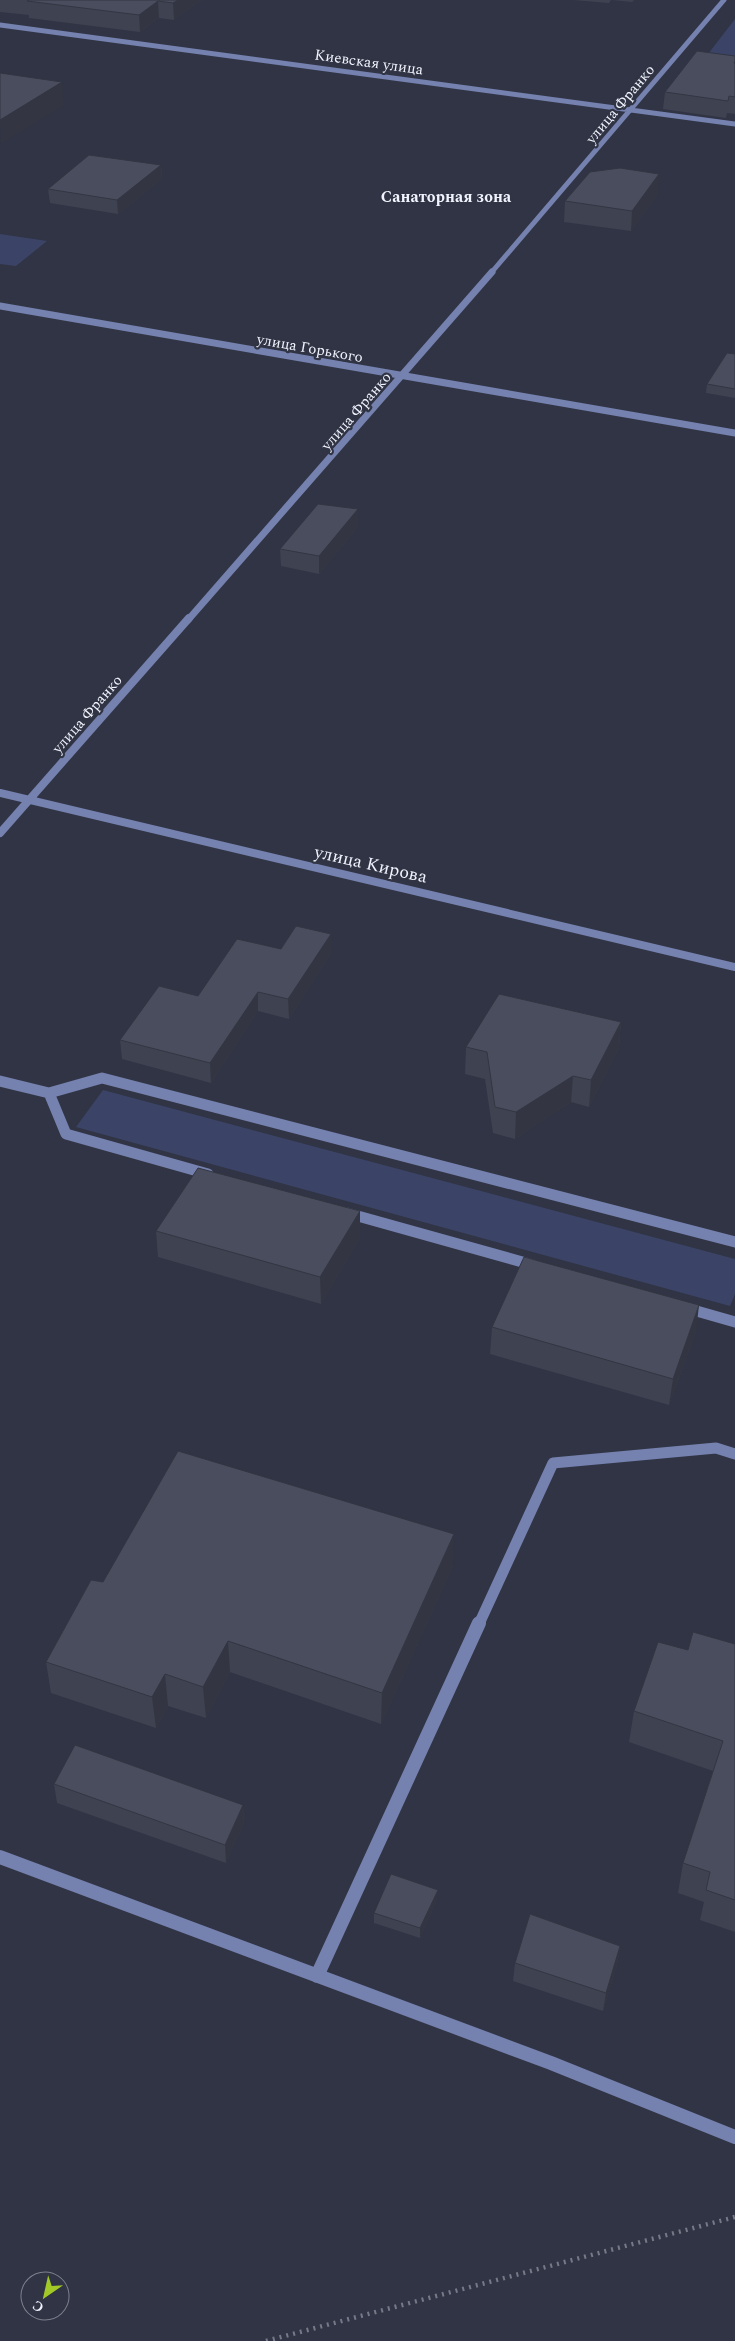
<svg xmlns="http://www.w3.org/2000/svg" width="735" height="2341" font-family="Spectral,serif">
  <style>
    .green { fill: #3b4467 }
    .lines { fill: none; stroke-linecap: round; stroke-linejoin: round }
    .path { stroke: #767987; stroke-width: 4.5; stroke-dasharray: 2 5; stroke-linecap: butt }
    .service-far1 { stroke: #7581ae; stroke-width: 11 }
    .service { stroke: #7581ae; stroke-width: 14 }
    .minor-far2 { stroke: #7581ae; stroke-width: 5 }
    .minor-far1 { stroke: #7581ae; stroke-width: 7 }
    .minor { stroke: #7581ae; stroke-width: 8 }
    .wall { fill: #3f4251 }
    .shaded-wall { fill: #333642 }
    .building { fill: #494d5e; stroke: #333642 }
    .labels { text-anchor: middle; stroke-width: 4.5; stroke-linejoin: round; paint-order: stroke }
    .far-street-label { font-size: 15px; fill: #f1f4fe; stroke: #303444 }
    .far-neighbourhood-label { font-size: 16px; font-weight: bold; fill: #f1f4fe; stroke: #303444 }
    .street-label { font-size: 18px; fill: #f1f4fe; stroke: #303444 }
  </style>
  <rect width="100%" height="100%" fill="#303444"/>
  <!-- green -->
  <path class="green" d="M735,19V72L698,67Z
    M0,234L47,241L16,266L0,264Z
    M103,1090L735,1259V1294L730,1306L76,1127Z"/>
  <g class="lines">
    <!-- path -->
    <path class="path" d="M266,2341L735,2217"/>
    <!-- service-far1 -->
    <path class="service-far1" d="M0,1081L49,1093L102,1078L735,1242
      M49,1093L66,1134L208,1174
      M347,1213L533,1265
      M686,1308L735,1322
      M479,1624L553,1463L716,1448L735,1454"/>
    <!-- service -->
    <path class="service" d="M0,1857L551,2063L735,2137
      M317,1976L479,1623"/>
    <!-- minor-far2 -->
    <path class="minor-far2" d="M0,25L735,124
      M491,273L724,0"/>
    <!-- minor-far1 -->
    <path class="minor-far1" d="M0,306L735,433
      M188,620L492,272"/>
    <!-- minor -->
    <path class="minor" d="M0,793L735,967
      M0,833L189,618"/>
  </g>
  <!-- wall -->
  <path class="wall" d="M0,0H202L174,20L159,18L140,32L29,18V15L0,12Z
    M573,0H611L609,3Z
    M612,0H634L632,2Z
    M735,56V114L727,113L726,118L663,109L665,92Z
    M161,165L162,179L118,214L50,203L48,189Z
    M658,194L631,231L564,222L565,201Z
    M735,354V398L706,393L707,384Z
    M358,509V527L319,574L281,566L280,549Z
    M331,934V953L289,1019L258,1011L211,1083L122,1059L120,1040L281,949Z
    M621,1022L619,1048L589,1107L571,1102L515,1139L493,1133L485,1079L465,1074L466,1047Z
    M360,1211V1238L321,1304L158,1257L156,1231Z
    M492,1327L696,1332L669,1405L490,1354Z
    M453,1566L381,1724L230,1672L206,1718L168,1706L156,1728L51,1693L46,1662L103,1582Z
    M735,1644V1932L700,1920L704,1902L678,1893L683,1863L713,1771L629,1742L634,1711L688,1650Z
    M54,1784L243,1805L244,1823L226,1863L57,1803Z
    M437,1900L420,1938L374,1923V1913Z
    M620,1946L617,1965L603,2011L513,1981L515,1963Z"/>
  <!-- shaded-wall -->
  <path class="shaded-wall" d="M178,0H202L174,20L173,3Z
    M158,1L159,18L140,32L139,15Z
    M62,82L64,105L1,144L0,120Z
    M161,165L162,179L118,214L117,200Z
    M659,174L658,194L631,231L632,211Z
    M358,509V527L319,574V556Z
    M331,934V953L289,1019L288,999Z
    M258,992V1011L211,1083L210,1063Z
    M621,1022L619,1048L589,1107L591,1080Z
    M573,1076L571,1102L515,1139L516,1112Z
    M360,1211V1238L321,1304L320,1277Z
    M699,1305L696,1332L669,1405L673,1379Z
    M454,1534L453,1566L381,1724L382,1693Z
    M228,1641L230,1672L206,1718L203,1687Z
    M165,1674L168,1706L156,1728L152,1697Z
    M243,1805L244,1823L226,1863L225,1845Z
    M438,1890L437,1900L420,1938V1928Z
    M620,1946L617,1965L603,2011L606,1993Z"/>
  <!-- building -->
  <path class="building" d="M29,0H178L173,3L158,1L139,15L27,1Z
    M697,51L735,56V61L734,63H735V97L729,96L728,101L665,92Z
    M0,73L62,82L0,120Z
    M89,155L161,165L117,200L48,189Z
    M620,168L659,174L632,211L565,201L590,172Z
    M727,353L735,354V389L707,384Z
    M318,504L358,509L319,556L280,549Z
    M296,926L331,934L288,999L258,992L210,1063L120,1040L159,986L198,996L237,939L281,949Z
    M499,994L621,1022L591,1080L573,1076L516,1112L495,1107L487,1052L466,1047Z
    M198,1168L360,1211L320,1277L156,1231Z
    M524,1257L699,1305L673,1379L492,1327Z
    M178,1451L454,1534L382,1693L228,1641L203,1687L165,1674L152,1697L46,1662L91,1580L103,1582Z
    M693,1632L735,1644V1900L706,1890L710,1872L683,1863L723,1741L634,1711L658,1642L688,1650Z
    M75,1745L243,1805L225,1845L54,1784Z
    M391,1874L438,1890L420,1928L374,1913Z
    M530,1914L620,1946L606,1993L515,1963Z"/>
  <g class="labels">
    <!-- far-street labels -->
    <g class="far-street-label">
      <text transform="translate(369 62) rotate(8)" y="5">Киевская улица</text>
      <text transform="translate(620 104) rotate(-50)" y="5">улица Франко</text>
      <text transform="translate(310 348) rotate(10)" y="5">улица Горького</text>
      <text transform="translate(356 411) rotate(-49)" y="5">улица Франко</text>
      <text transform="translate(87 714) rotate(-49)" y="5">улица Франко</text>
    </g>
    <!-- far-neighbourhood labels -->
    <g class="far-neighbourhood-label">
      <text x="446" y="202">Санаторная зона</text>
    </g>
    <!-- street labels -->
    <g class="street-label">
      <text transform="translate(371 864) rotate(13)" y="6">улица Кирова</text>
    </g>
  </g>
  <!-- north arrow -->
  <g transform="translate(45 2296) rotate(214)"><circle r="24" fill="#303444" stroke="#7d818e"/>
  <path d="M0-4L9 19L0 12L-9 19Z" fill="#a2c928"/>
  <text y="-8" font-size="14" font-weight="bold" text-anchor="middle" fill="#f1f4fe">С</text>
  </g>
</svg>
